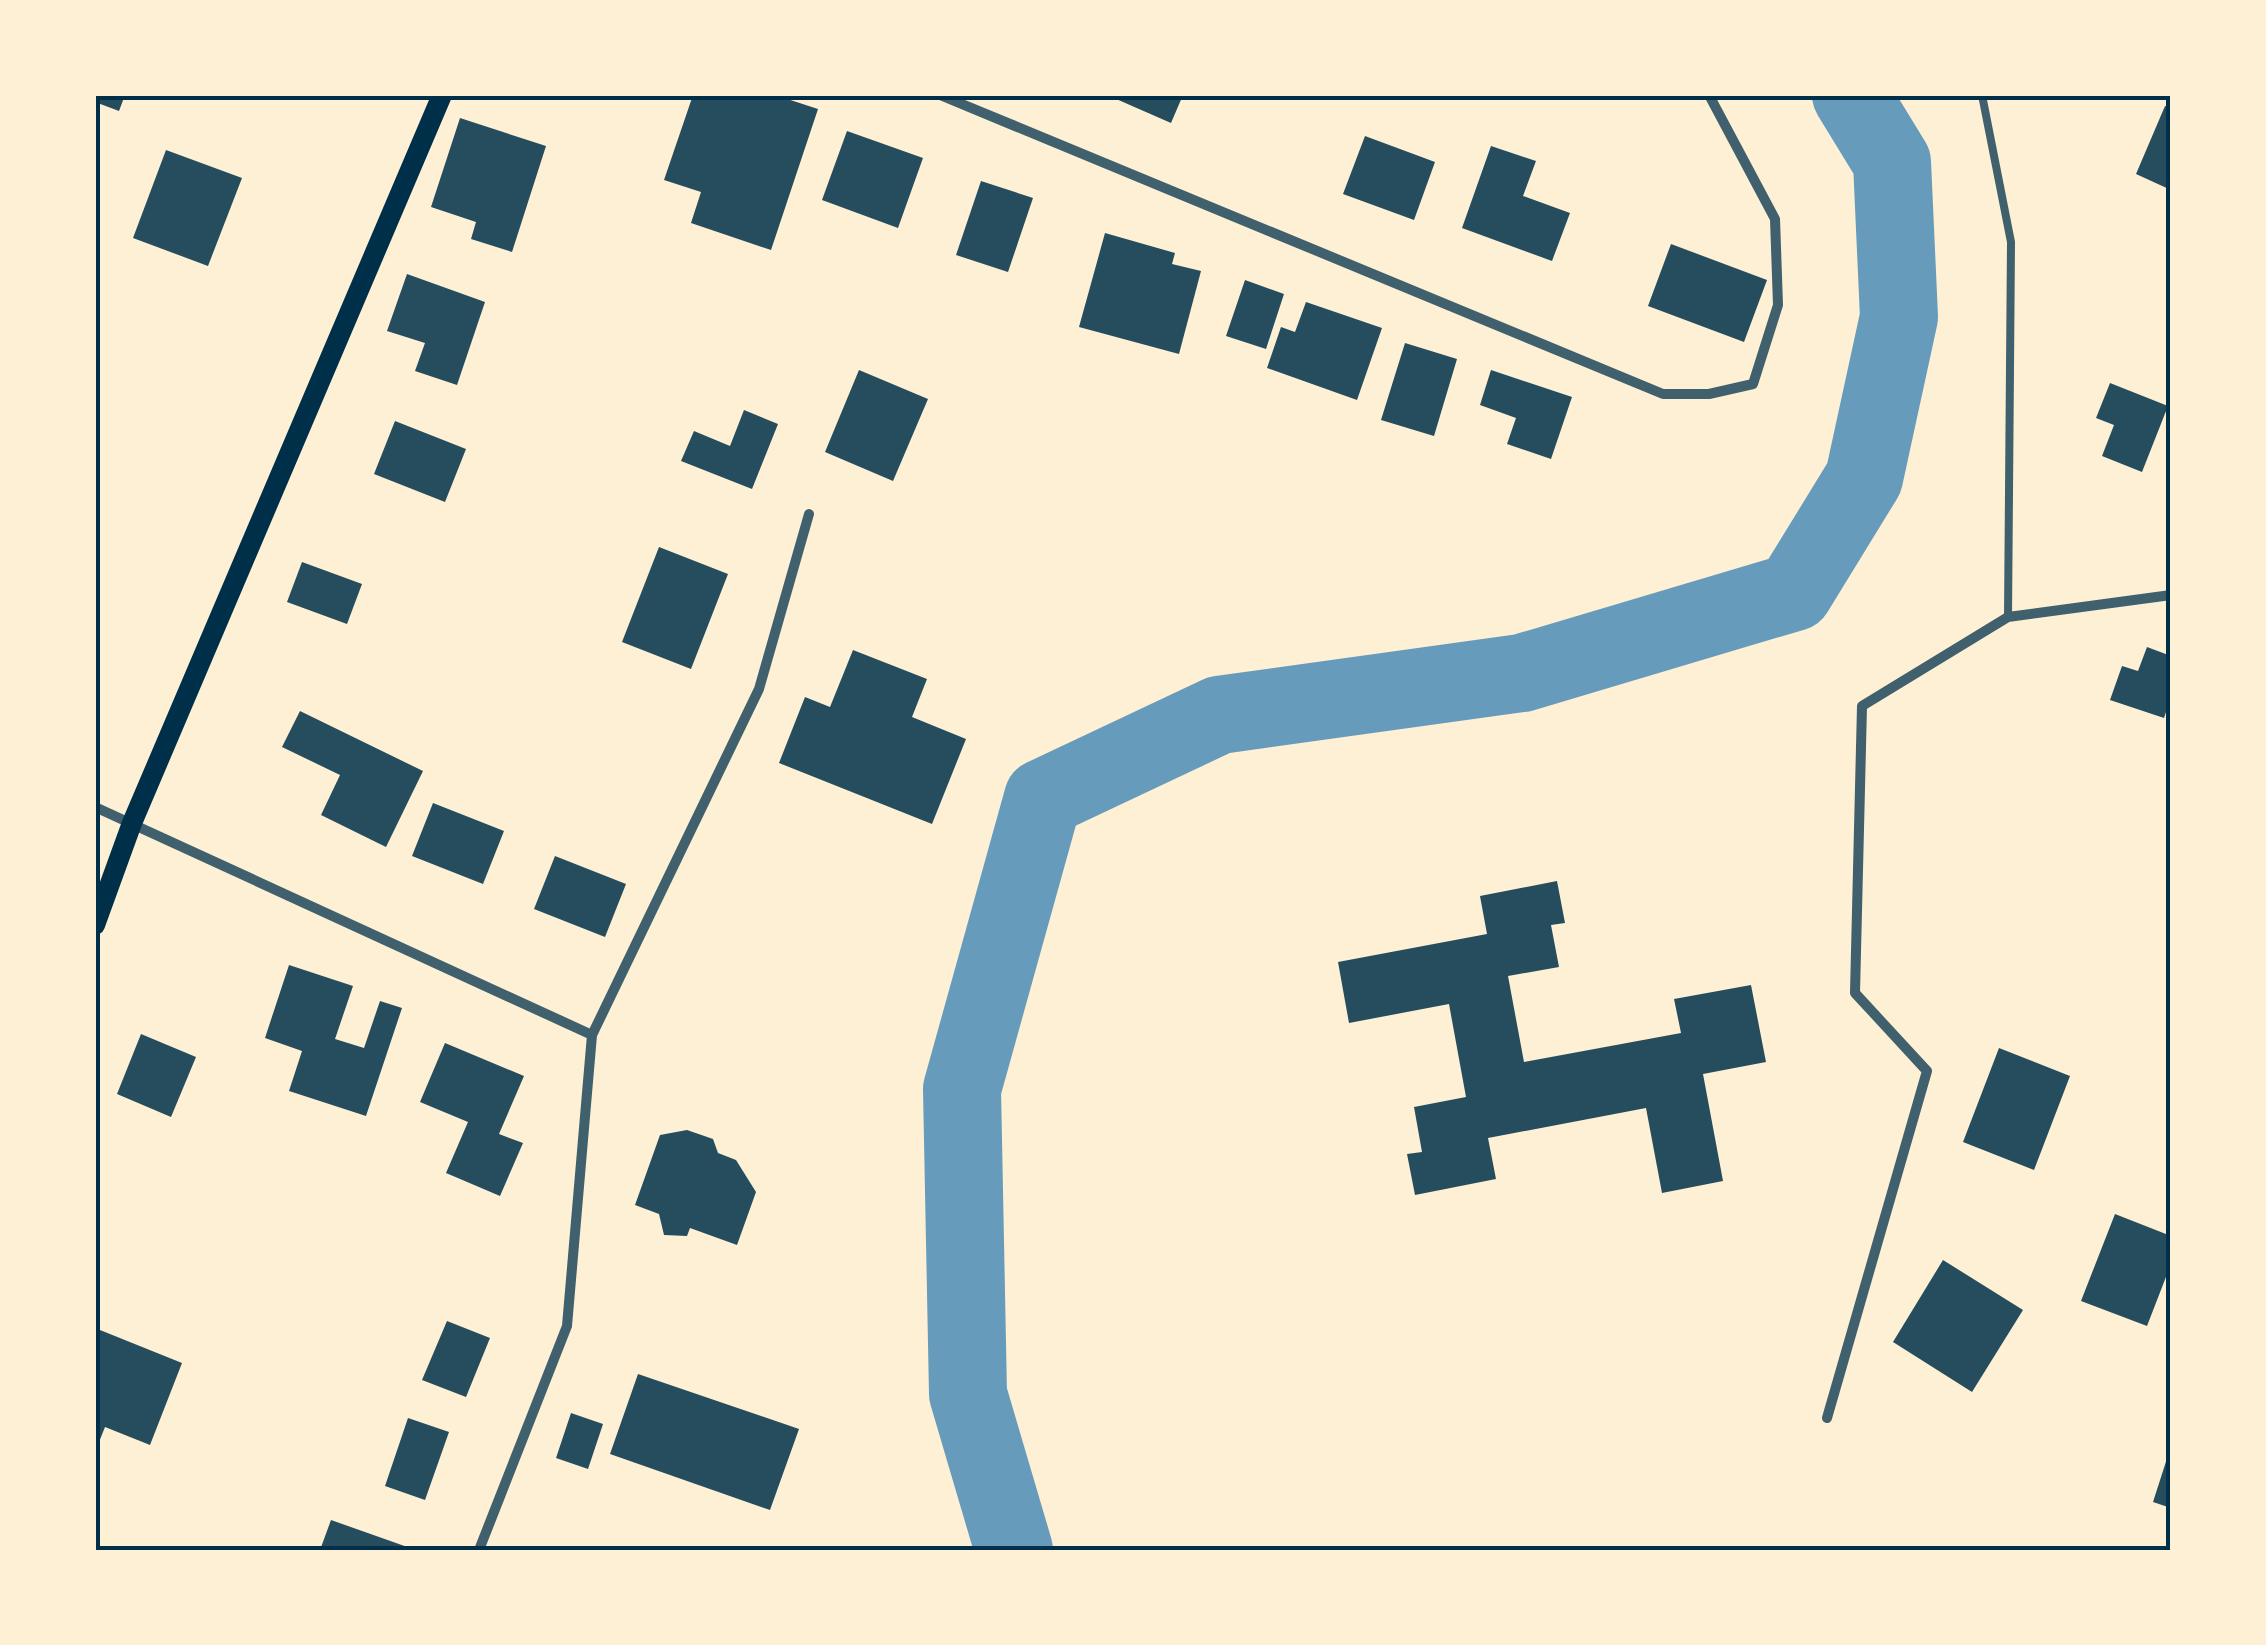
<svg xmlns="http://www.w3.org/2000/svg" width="2266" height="1645" font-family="Rubik,sans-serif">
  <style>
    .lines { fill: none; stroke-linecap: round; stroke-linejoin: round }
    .river { stroke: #669bbc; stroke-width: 78 }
    .building { fill: #264d5e }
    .service { stroke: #3f606c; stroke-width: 8 }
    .minor { stroke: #3f606c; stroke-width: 10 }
    .secondary { stroke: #003049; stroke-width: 20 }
    .neatline { fill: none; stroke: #003049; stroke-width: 4 }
  </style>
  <rect width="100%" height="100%" fill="#fdf0d5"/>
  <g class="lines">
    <!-- river -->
    <path class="river" d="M1014,1550L968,1394L962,1089L1043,798L1219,715L1522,673L1794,592L1864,478L1899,317L1892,162L1851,95"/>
  </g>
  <!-- building -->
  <path class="building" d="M95,95H125L119,111L95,102Z
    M693,95H775L818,109L771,250L691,223L701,192L664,180Z
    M1107,95H1183L1171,123Z
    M2165,106L2171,108V190L2136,174Z
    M460,118L546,146L512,252L471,239L476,222L431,207Z
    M847,131L923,158L898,228L822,200Z
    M1365,136L1435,162L1414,220L1343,194Z
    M1491,146L1536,161L1523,196L1570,213L1552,261L1462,228Z
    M166,150L242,178L208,266L133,238Z
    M981,181L1033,198L1008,272L956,255Z
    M1105,233L1175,253L1172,264L1201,271L1179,354L1079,327Z
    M1671,244L1767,280L1744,342L1648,306Z
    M407,274L485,302L457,385L415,371L425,343L387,331Z
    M1245,280L1284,294L1266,349L1226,336Z
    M1306,302L1382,328L1357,400L1267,368L1281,327L1295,332Z
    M1405,343L1457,359L1434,436L1381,420Z
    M859,370L928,399L893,481L825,452Z
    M1491,370L1572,397L1551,459L1507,444L1516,418L1480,405Z
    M2110,383L2168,406L2142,472L2102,456L2114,425L2096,418Z
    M744,410L778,424L752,489L681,461L694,431L730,446Z
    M395,421L466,449L445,502L374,474Z
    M659,547L728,574L691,669L622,642Z
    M302,562L362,584L347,624L287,602Z
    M2147,647L2171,656V697L2164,718L2110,700L2122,666L2138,671Z
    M853,650L927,679L912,717L966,739L932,824L779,763L805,697L830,707Z
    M300,711L423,771L386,847L321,815L340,775L282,747Z
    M433,803L504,831L483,884L412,856Z
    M555,856L626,884L605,937L534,909Z
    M1557,881L1565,923L1551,925L1559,967L1508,976L1524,1062L1681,1033L1674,999L1751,985L1766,1062L1703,1074L1723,1181L1662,1193L1646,1108L1488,1138L1496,1179L1415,1195L1407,1154L1422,1152L1414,1107L1466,1097L1449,1004L1349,1023L1338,962L1487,934L1480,896Z
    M289,965L353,986L335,1039L364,1048L380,1001L402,1008L366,1116L289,1091L302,1051L265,1038Z
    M141,1034L196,1057L171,1117L117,1094Z
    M445,1043L524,1076L499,1134L523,1143L500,1196L446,1173L468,1122L420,1102Z
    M1999,1048L2070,1076L2034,1170L1963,1142Z
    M687,1130L713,1139L718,1153L736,1160L756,1192L737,1245L690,1228L687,1236L664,1235L659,1214L635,1205L660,1135Z
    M2115,1214L2171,1236V1264L2147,1326L2081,1301Z
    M1943,1260L2023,1310L1972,1392L1893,1342Z
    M447,1321L490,1338L466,1397L422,1380Z
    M95,1328L182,1363L150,1445L105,1427L95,1452Z
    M638,1374L799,1429L770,1510L610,1454Z
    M571,1413L603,1424L588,1469L556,1458Z
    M408,1418L449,1432L425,1500L385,1486Z
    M2170,1449H2171V1508L2153,1502Z
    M331,1520L413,1549V1550H320Z"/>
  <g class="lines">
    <!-- service -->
    <path class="service" d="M1982,95L2011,242L2008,617"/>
    <!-- minor -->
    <path class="minor" d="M940,95L1663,394H1709L1753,384L1778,305L1775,219L1709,95
      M95,807L592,1035L567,1326L479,1550
      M592,1035L759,689L809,514
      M1827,1418L1927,1071L1855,993L1862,706L2008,617L2171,595"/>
    <!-- secondary -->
    <path class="secondary" d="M95,925L132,823L442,95"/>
  </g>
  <!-- border -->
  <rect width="2266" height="1645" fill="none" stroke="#fdf0d5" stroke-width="195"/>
  <rect x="98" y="98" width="2070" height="1450" class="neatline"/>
</svg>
